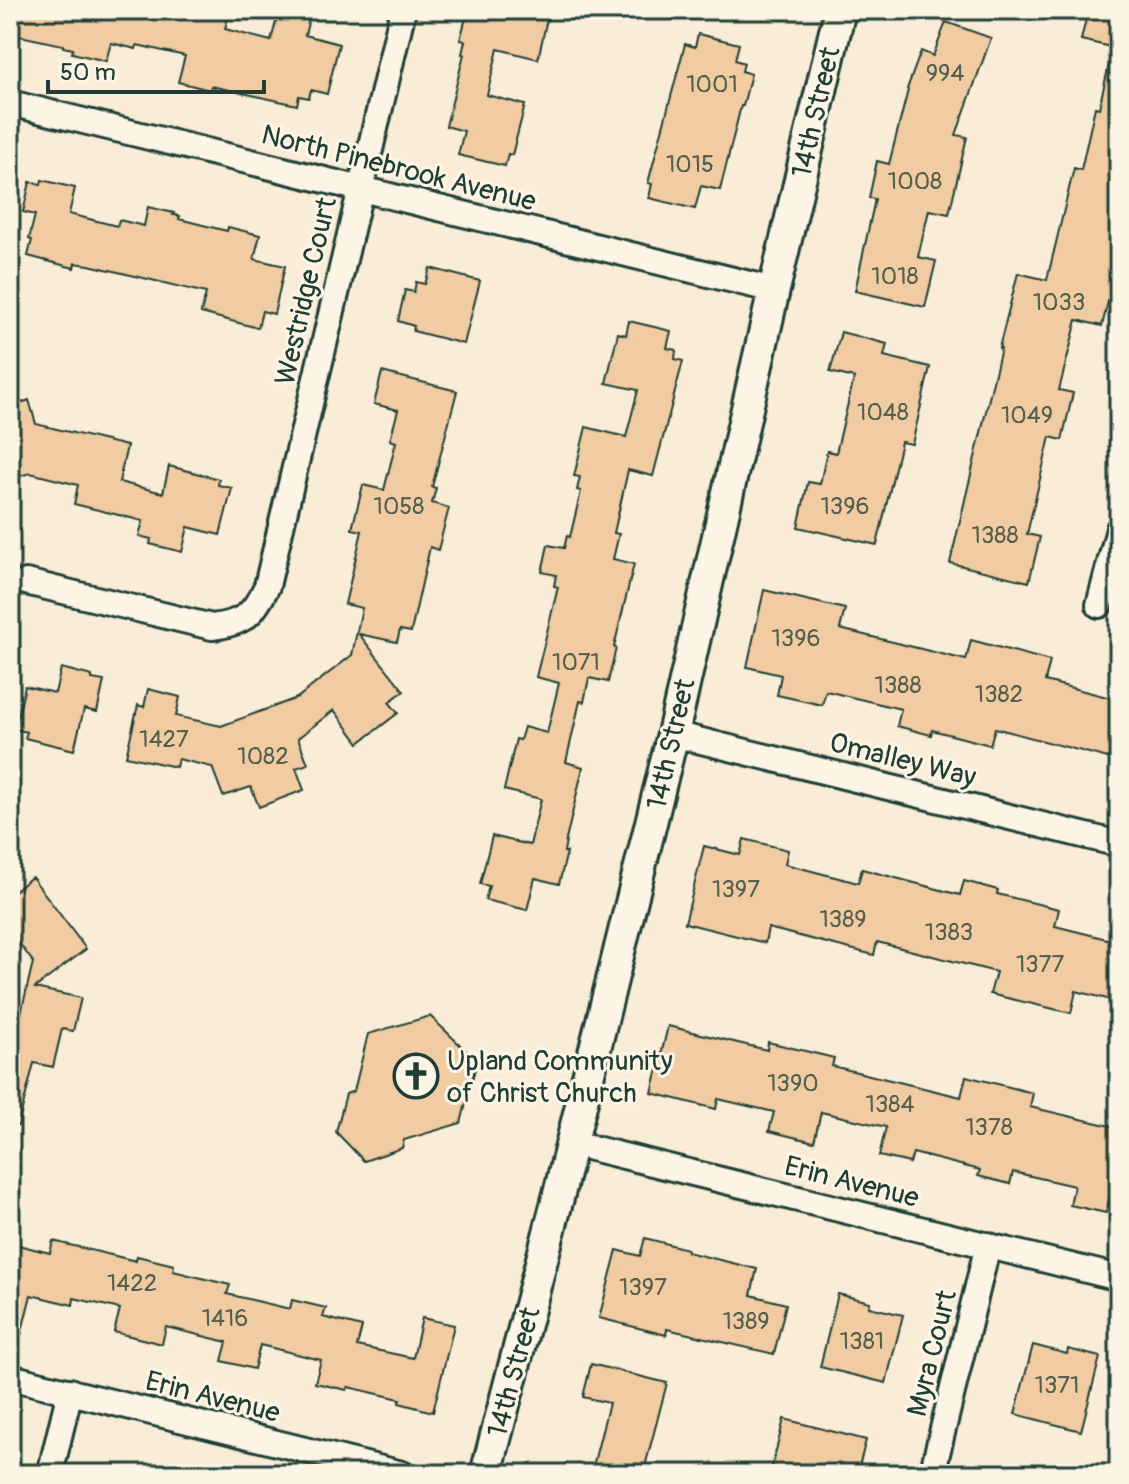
<svg xmlns="http://www.w3.org/2000/svg" width="1129" height="1484" font-family="Pangolin,sans-serif">
  <style>
    .building { fill: #f1cba1; stroke: #1f3d34; stroke-width: 2 }
    .lines { fill: none; stroke-linecap: round; stroke-linejoin: round }
    .minor-casing { stroke: #1f3d34; stroke-width: 30 }
    .tertiary-casing { stroke: #1f3d34; stroke-width: 36 }
    .minor { stroke: #fcf5e5; stroke-width: 24 }
    .tertiary { stroke: #fcf5e5; stroke-width: 30 }
    .labels { text-anchor: middle; stroke-width: 6; stroke-linejoin: round; paint-order: stroke }
    .number-label { font-size: 24px; fill: #54604f }
    .street-label { font-size: 28px; fill: #1f3d34; stroke: #fcf5e5 }
    .poi-label { font-size: 28px; fill: #1f3d34; stroke: #fcf5e5; text-anchor: start }
  </style>
  <rect width="100%" height="100%" fill="#faedd7"/>
  <filter id="ink" filterUnits="userSpaceOnUse"><feTurbulence type="fractalNoise" baseFrequency=".0125" numOctaves="2"/><feDisplacementMap in="SourceGraphic" scale="16" xChannelSelector="R" yChannelSelector="G"/><feConvolveMatrix kernelMatrix="1 2 1 2 8 2 1 2 1" color-interpolation-filters="sRGB"/></filter>
  <g filter="url(#ink)">
    <!-- building -->
    <path class="building" d="M10,10H49L75,17L77,10H216L229,13L225,29L271,41L279,10H311L305,35L339,44L327,94L311,90L309,98L299,96L297,105L211,86L210,90L178,82L185,56L137,45L136,49L111,43L106,61L72,53L73,49L63,47V45L10,34Z
      M468,10L494,16L496,10H549L538,59L498,49L487,95L525,105L512,155L508,154L505,166L458,155L464,131L446,126L464,54H462L465,41L460,40Z
      M1088,11L1119,18V49L1081,40Z
      M946,22L991,38L956,135L967,137L949,214L929,210L918,257L936,261L925,307L855,291L875,199L869,198L877,161L889,164L908,90L907,89L921,51L933,56Z
      M698,34L739,44L735,60L744,63L742,71L751,74L743,106H741L720,190L701,186L695,209L649,198L652,184L648,183L685,44L695,47Z
      M1110,60L1119,61V257L1102,326L1077,320L1059,390L1073,393L1062,440L1050,437L1027,534L1040,537L1029,582L950,563L1001,348H999L1018,273L1047,280L1074,168L1081,170L1095,107L1099,108Z
      M42,180L75,188L69,214L117,226L119,220L144,226L148,207L174,213L173,215L180,216L179,219L227,231L228,227L260,235L254,259L285,266L274,314L262,311L258,328L201,313L206,293L89,265L75,263L74,268L28,256L32,240L29,239L35,215L23,212L30,182L41,184Z
      M430,268L480,281L464,344L413,331L414,326L398,321L405,290L414,292L416,282L425,284Z
      M629,321L671,331L667,348L676,350L675,359L683,361L653,476L628,470L614,533L619,534L613,559L634,564L614,647L616,648L608,682L589,678L584,702L580,701L566,762L583,767L566,840L564,852H567L559,884L535,878L527,910L485,900L489,886L480,884L492,836L530,845L541,799L504,790L516,739L520,740L524,727L547,733L559,683L536,677L558,587L554,586L556,575L542,572L548,545L564,548L567,536L570,537L581,491L577,490L580,477L574,476L586,427L626,437L638,390L606,383L618,333L626,335Z
      M841,332L887,344L884,356L930,367L912,444L901,442L877,545L798,527L808,482L820,484L827,451L836,453L854,378L830,372Z
      M382,372L457,391L432,487L436,488L432,503L449,508L438,550L430,547L411,632L400,630L397,642L359,634L404,691L389,702L398,713L359,743L334,710L298,738L308,764L296,768L304,790L259,807L251,787L223,796L212,767L178,759L176,767L126,756L138,705L144,707L148,689L180,697L176,716L221,726L297,698L352,655L362,608L345,604L362,531L352,529L363,485L384,490L396,442L390,440L398,410L374,404Z
      M29,400L36,424L127,446L119,482L163,493L169,466L219,479L218,485L232,488L220,535L188,527L182,552L150,544L151,539L139,536L143,521L74,504L78,485L30,473L10,479V407Z
      M764,590L845,609L840,629L966,660L971,640L1050,661L1045,681L1119,700V761L995,728L990,745L932,730L931,735L897,726L901,709L826,691L822,705L777,695L781,675L747,667Z
      M61,668L92,676V679L104,681L97,712L84,709L74,750L25,738L27,732L15,729L25,686L55,693Z
      M744,839L788,850L785,864L858,883L862,869L960,895L964,881L998,890L997,894L1059,909L1055,926L1119,942V1002L1076,991L1071,1013L990,994L996,972L877,942L874,955L768,928L765,943L685,923L704,846L740,855Z
      M32,877L86,949L35,988L81,998L73,1031L62,1029L53,1067L34,1063L18,1126L10,1125V1024L18,1026L33,962L10,931V894Z
      M430,1016L477,1061L461,1123L404,1140L402,1148L364,1161L336,1132L346,1094L354,1091L368,1034Z
      M668,1026L767,1050L768,1042L834,1058L832,1066L961,1097L966,1076L1033,1093L1030,1107L1119,1128V1156L1106,1213L1070,1205L1074,1186L1013,1172L1010,1184L978,1176L980,1170L913,1153L910,1163L879,1156L886,1127L821,1112L814,1142L769,1131L774,1112L718,1099L716,1109L652,1093Z
      M645,1238L687,1249V1252L757,1269L751,1295L786,1304L774,1354L667,1329L666,1335L599,1318L617,1250L640,1256Z
      M53,1241L136,1261L137,1256L174,1265L173,1271L230,1285L227,1294L290,1309L292,1300L326,1308L323,1317L362,1327L357,1346L413,1358L422,1318L454,1325L433,1412L399,1403L400,1399L348,1387L347,1390L315,1383L321,1360L260,1345L254,1369L222,1361L227,1342L166,1327L162,1344L114,1332L120,1309L74,1298L73,1305L31,1295L18,1347L10,1346V1259L14,1244L50,1253Z
      M838,1294L870,1302L869,1307L903,1315L886,1383L820,1367Z
      M1033,1345L1067,1354L1068,1349L1100,1357L1081,1431L1015,1414Z
      M591,1364L667,1383L643,1474H591L609,1403L583,1397Z
      M784,1419L866,1440L857,1474H770Z"/>
    <g class="lines">
      <!-- minor casing -->
      <g class="minor-casing">
        <path id="minor" d="M10,103L774,290
          M26,582L212,627C244,623 253,615 267,586L403,10
          M1099,605L1119,529
          M673,734L1119,844
          M571,1143L1119,1278
          M10,1377L402,1474
          M50,1474L70,1391
          M932,1474L988,1245"/>
      </g>
      <!-- tertiary casing -->
      <g class="tertiary-casing">
        <path id="tertiary" d="M486,1474L559,1194L673,734L774,290L840,10"/>
      </g>
      <!-- minor -->
      <use href="#minor" class="minor"/>
      <!-- tertiary -->
      <use href="#tertiary" class="tertiary"/>
    </g>
  </g>
  <!-- icons -->
  <defs>
    <g id="church-ring" transform="scale(2.3)"><circle r="9.5" fill="#fcf5e5" stroke="#1f3d34" stroke-width="1.5"/><path d="M-1.2-6h2.4v3.5h3.3v2.4h-3.3V6h-2.4V-.1h-3.3v-2.4h3.3Z" fill="#1f3d34"/></g>
  </defs>
  <g fill-rule="evenodd">
    <use href="#church-ring" x="416" y="1076"/>
  </g>
  <g class="labels">
    <!-- number labels -->
    <g class="number-label">
      <text x="945" y="81">994</text>
      <text x="712" y="92">1001</text>
      <text x="690" y="172">1015</text>
      <text x="915" y="189">1008</text>
      <text x="895" y="284">1018</text>
      <text x="1059" y="310">1033</text>
      <text x="883" y="420">1048</text>
      <text x="1027" y="423">1049</text>
      <text x="399" y="514">1058</text>
      <text x="845" y="514">1396</text>
      <text x="995" y="543">1388</text>
      <text x="796" y="646">1396</text>
      <text x="576" y="670">1071</text>
      <text x="898" y="693">1388</text>
      <text x="999" y="702">1382</text>
      <text x="164" y="747">1427</text>
      <text x="263" y="764">1082</text>
      <text x="736" y="897">1397</text>
      <text x="843" y="927">1389</text>
      <text x="949" y="940">1383</text>
      <text x="1040" y="972">1377</text>
      <text x="793" y="1091">1390</text>
      <text x="890" y="1112">1384</text>
      <text x="989" y="1135">1378</text>
      <text x="132" y="1291">1422</text>
      <text x="643" y="1295">1397</text>
      <text x="225" y="1326">1416</text>
      <text x="746" y="1329">1389</text>
      <text x="862" y="1349">1381</text>
      <text x="1057" y="1393">1371</text>
    </g>
    <!-- street labels -->
    <g class="street-label">
      <text transform="translate(815 112) rotate(-77)" y="10">14th Street</text>
      <text transform="translate(399 167) rotate(14)" y="10">North Pinebrook Avenue</text>
      <text transform="translate(305 291) rotate(-77)" y="10">Westridge Court</text>
      <text transform="translate(670 744) rotate(-77)" y="10">14th Street</text>
      <text transform="translate(903 759) rotate(14)" y="10">Omalley Way</text>
      <text transform="translate(852 1181) rotate(14)" y="10">Erin Avenue</text>
      <text transform="translate(931 1353) rotate(-76)" y="10">Myra Court</text>
      <text transform="translate(513 1372) rotate(-75)" y="10">14th Street</text>
      <text transform="translate(213 1396) rotate(14)" y="10">Erin Avenue</text>
    </g>
    <!-- poi labels -->
    <g class="poi-label">
      <text x="447" y="1070">Upland Community<tspan x="447" dy="32">of Christ Church</tspan></text>
    </g>
  </g>
  <!-- margin -->
  <rect width="1129" height="1484" fill="none" stroke="#fcf5e5" stroke-width="40"/>
  <rect x="20" y="20" width="1089" height="1444" fill="none" stroke="#1f3d34" stroke-width="3" filter="url(#ink)"/>
  <!-- scale -->
  <path d="M48 80v12h216v-12" fill="none" stroke="#1f3d34" stroke-width="4"/>
  <text x="60" y="80" font-size="24" fill="#1f3d34" stroke="#fcf5e5" stroke-width="6" paint-order="stroke">50 m</text>
</svg>
